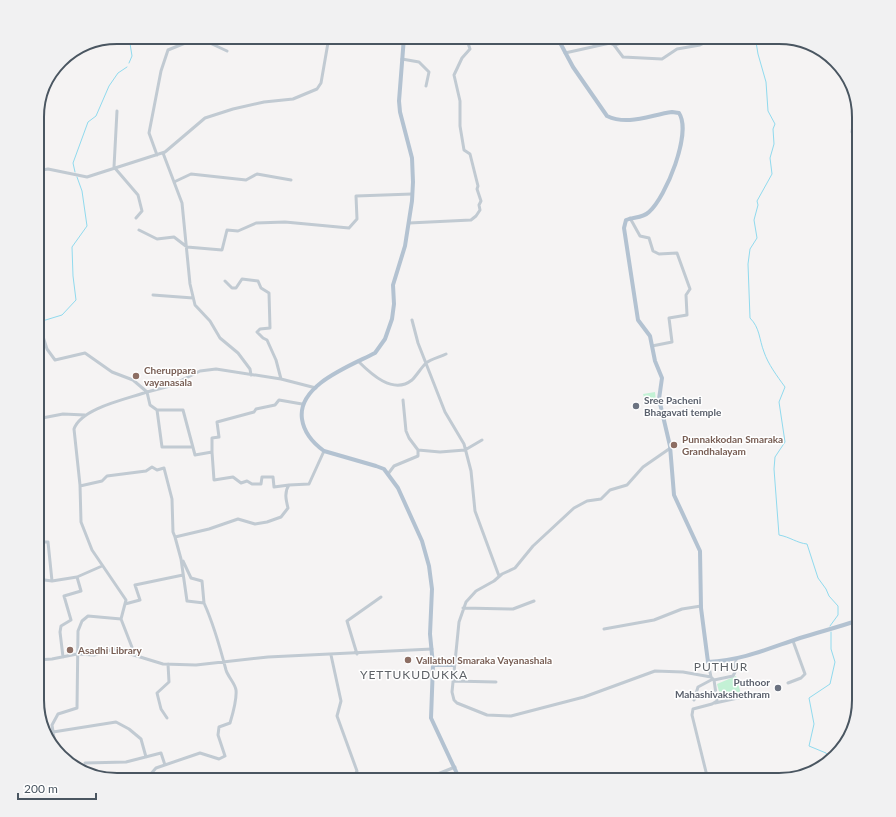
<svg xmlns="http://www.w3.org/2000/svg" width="896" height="817" font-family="Lato,sans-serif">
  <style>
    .green { fill: #c3f1d5 }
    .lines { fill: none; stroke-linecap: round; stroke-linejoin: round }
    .stream { stroke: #90daee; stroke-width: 1 }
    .minor { stroke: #c1cad2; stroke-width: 3 }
    .major { stroke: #b3c2d1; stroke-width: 4 }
    .education-dot { fill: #8d6e63; stroke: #fff; stroke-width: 1.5 }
    .worship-dot { fill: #6b7280; stroke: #fff; stroke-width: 1.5 }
    .labels { text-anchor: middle; stroke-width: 3; stroke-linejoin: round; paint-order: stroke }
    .education-label { font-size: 10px; font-weight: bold; fill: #785e54; stroke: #fff; text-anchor: start }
    .worship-label { font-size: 10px; font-weight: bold; fill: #5b616d; stroke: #fff; text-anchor: start }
    .quarter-label { font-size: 12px; letter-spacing: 1px; fill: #5f6368; stroke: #fff }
    .rim { fill: none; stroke: #4a5661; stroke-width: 2 }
  </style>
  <rect width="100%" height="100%" fill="#f5f3f3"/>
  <!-- green -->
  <path class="green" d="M655,392L656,401L646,404L643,394Z
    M736,676L741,694L721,699L717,684Z"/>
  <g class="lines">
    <!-- stream -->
    <path class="stream" d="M751,37L756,42L758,54L766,82L768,111L775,124L773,129L774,144L770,158L772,174L757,201L758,205L754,220L757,238L750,249L748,264L750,318C760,328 759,339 764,352C768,364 777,376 785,387L779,402L785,442L775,457L774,469L779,535C790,537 797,543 807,544L818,578L826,589L829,596L838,606V615L830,626
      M129,63L132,56L129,37
      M75,172L73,163L88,122L96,116L109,86L118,73L127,67
      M39,322L62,315L76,300L73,276L72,247L87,226L82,191L77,177
      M827,763L830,759L826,753L809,746L814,724L809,698L830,684L835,662L831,649V632
      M821,767L824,765"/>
    <!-- minor -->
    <path class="minor" d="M210,37L212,44L227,51
      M593,37L594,46
      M614,45L625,42L630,37
      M565,53L610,43L614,45L623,57L662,59L677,49L700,45L716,37
      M402,59L419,62L429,72L426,86
      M117,111L114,167L138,195L142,211L136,218
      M859,116L853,125L852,132L859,141
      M163,153L182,203L190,284L195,305L210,321L220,338L238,353L250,369L251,375
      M157,155L149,133L161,71L168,50L200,37
      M37,171L48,169L87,177L165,152L205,118L233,109L264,102L293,99L317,89L321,83L329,37
      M174,182L191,174L246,180L257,174L291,180
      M630,218L640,236L649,238L653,251L659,254L677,253L690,289L686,295L687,315L669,318L672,342L652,346
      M409,223L471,220L476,216L480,210L479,205L481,201L477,189L478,186L470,154L464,150L460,126V101L454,75L462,58L470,49L466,37
      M139,230L157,239L174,237L187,247L222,250L227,230L238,231L256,223L285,222L349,228L357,219L356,196L412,194
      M37,279L38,321L47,349L55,360L85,353L112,372L133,380L147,392C127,399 81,408 74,429L80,485L81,522L92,550L126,600L121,619L135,655
      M225,281L232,288H236L242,279L258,281L261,288L269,293L270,328L260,329L257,332L263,338L267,340L276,360L281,379
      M153,295L193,298
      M412,320L418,343L445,412L464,444L471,471L475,511L499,576
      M358,361C371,374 393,395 412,380C417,375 421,368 426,363C431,359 440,357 446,354
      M403,400L406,431L409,438L418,450
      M302,404L279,400L275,405L256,409L254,412L217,422L219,437L212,438V452L195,455L183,410H157L150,405L147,392L170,386L200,371L216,369L281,379L316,388
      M157,410L162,447H193
      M37,419L63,414L85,415
      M669,449L643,467L627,485L610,490L601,499L587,501L574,508L533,546L515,568L502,574L494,581L476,591L466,602L459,622L452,692L454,700L457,703L487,715L511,716L584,697L655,671L683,672L711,677L708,662
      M212,452L214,480L233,477L241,483L247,481L252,484H261L262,477H273L274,487L289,485
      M388,474L394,466L418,456V450L440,452L465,450L482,440
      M80,486L102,481L107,476L146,471L152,467L157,470L164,468L172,499L173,532L175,537
      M37,542H48L52,581L77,577
      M183,561L191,578L202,581L204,603
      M37,579L52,581
      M125,604L140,600L135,585L183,575
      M463,608L513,609L534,601
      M604,629L654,620L682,609L701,606
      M357,654L347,621L381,597
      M331,655L341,701L337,716L357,771L354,777L357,780
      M63,657L60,632L61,626L71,620L64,596L81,591L77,577L102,566
      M37,660L52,659L77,654L94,655L114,649L163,664L196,665L268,657L432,649
      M714,680L733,676L735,672L736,659
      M453,681L496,682
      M788,683L801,678L805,674L793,641
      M694,700L698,687L713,679
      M715,703L756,694
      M167,718L161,709L157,693L169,682L168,664
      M53,732L116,722L129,729L141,739L146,757
      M50,741L54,738L52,725L58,714L77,708L78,631L82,621L88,616L121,619
      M85,763L126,762L161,753L165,765
      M152,780L149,776L156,768L200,753L219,759L225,756L218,735L219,727L230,723C233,713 237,700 236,690C235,683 228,677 226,670C220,647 214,625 204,603L187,601L181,559L175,537L209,529L238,519L255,524L267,522L281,517L288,508C286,500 284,492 289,485L309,484L324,451
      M423,780L455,767
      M708,780L692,715L693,709L712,704L717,701L714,680L711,677"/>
    <!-- major -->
    <path class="major" d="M404,37L399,101L400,112L412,158L413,182L412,201L405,246L393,285L394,304L392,319L385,339L375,353C350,366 297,385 302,419C304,433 313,443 324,451L376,466L384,469L398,488L422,541L429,566L432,589L430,634L433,665L431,718L460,780
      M557,37L573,67L607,116C628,126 650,115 672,112L679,113C692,133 666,197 649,212C643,218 634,217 626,220L624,228L638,320L650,336L655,361L662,378L659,399L670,446L674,495L700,551L701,608L708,662C743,660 767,649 800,638C819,632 839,627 859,620
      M433,665H453"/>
  </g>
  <!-- markers -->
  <g class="education-dot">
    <circle cx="136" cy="376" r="4"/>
    <circle cx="674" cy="445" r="4"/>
    <circle cx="70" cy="650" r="4"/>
    <circle cx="408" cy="660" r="4"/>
  </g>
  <g class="worship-dot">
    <circle cx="636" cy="406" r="4"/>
    <circle cx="778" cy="688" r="4"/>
  </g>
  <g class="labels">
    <!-- education labels -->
    <g class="education-label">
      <text x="144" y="374">Cheruppara<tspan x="144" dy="12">vayanasala</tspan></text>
      <text x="682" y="443">Punnakkodan Smaraka<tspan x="682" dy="12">Grandhalayam</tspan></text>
      <text x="78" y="654">Asadhi Library</text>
      <text x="416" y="664">Vallathol Smaraka Vayanashala</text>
    </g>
    <!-- worship labels -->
    <g class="worship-label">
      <text x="644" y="404">Sree Pacheni<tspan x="644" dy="12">Bhagavati temple</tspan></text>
      <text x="770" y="686" text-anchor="end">Puthoor<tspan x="770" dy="12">Mahashivakshethram</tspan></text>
    </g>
    <!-- quarter labels -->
    <g class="quarter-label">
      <text x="721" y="671">PUTHUR</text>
      <text x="414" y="679">YETTUKUDUKKA</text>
    </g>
  </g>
  <!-- crop -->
  <path d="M0 0H896V817H0ZM117 44H779A73 73 0 0 1 852 117V700A73 73 0 0 1 779 773H117A73 73 0 0 1 44 700V117A73 73 0 0 1 117 44Z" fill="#f1f1f2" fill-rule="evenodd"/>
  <path class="rim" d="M117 44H779A73 73 0 0 1 852 117V700A73 73 0 0 1 779 773H117A73 73 0 0 1 44 700V117A73 73 0 0 1 117 44Z"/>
  <!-- scale -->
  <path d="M18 793v6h78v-6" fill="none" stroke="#4a5661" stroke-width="2"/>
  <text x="24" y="793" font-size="12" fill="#4a5661" stroke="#ffffff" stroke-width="3" paint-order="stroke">200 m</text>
</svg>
